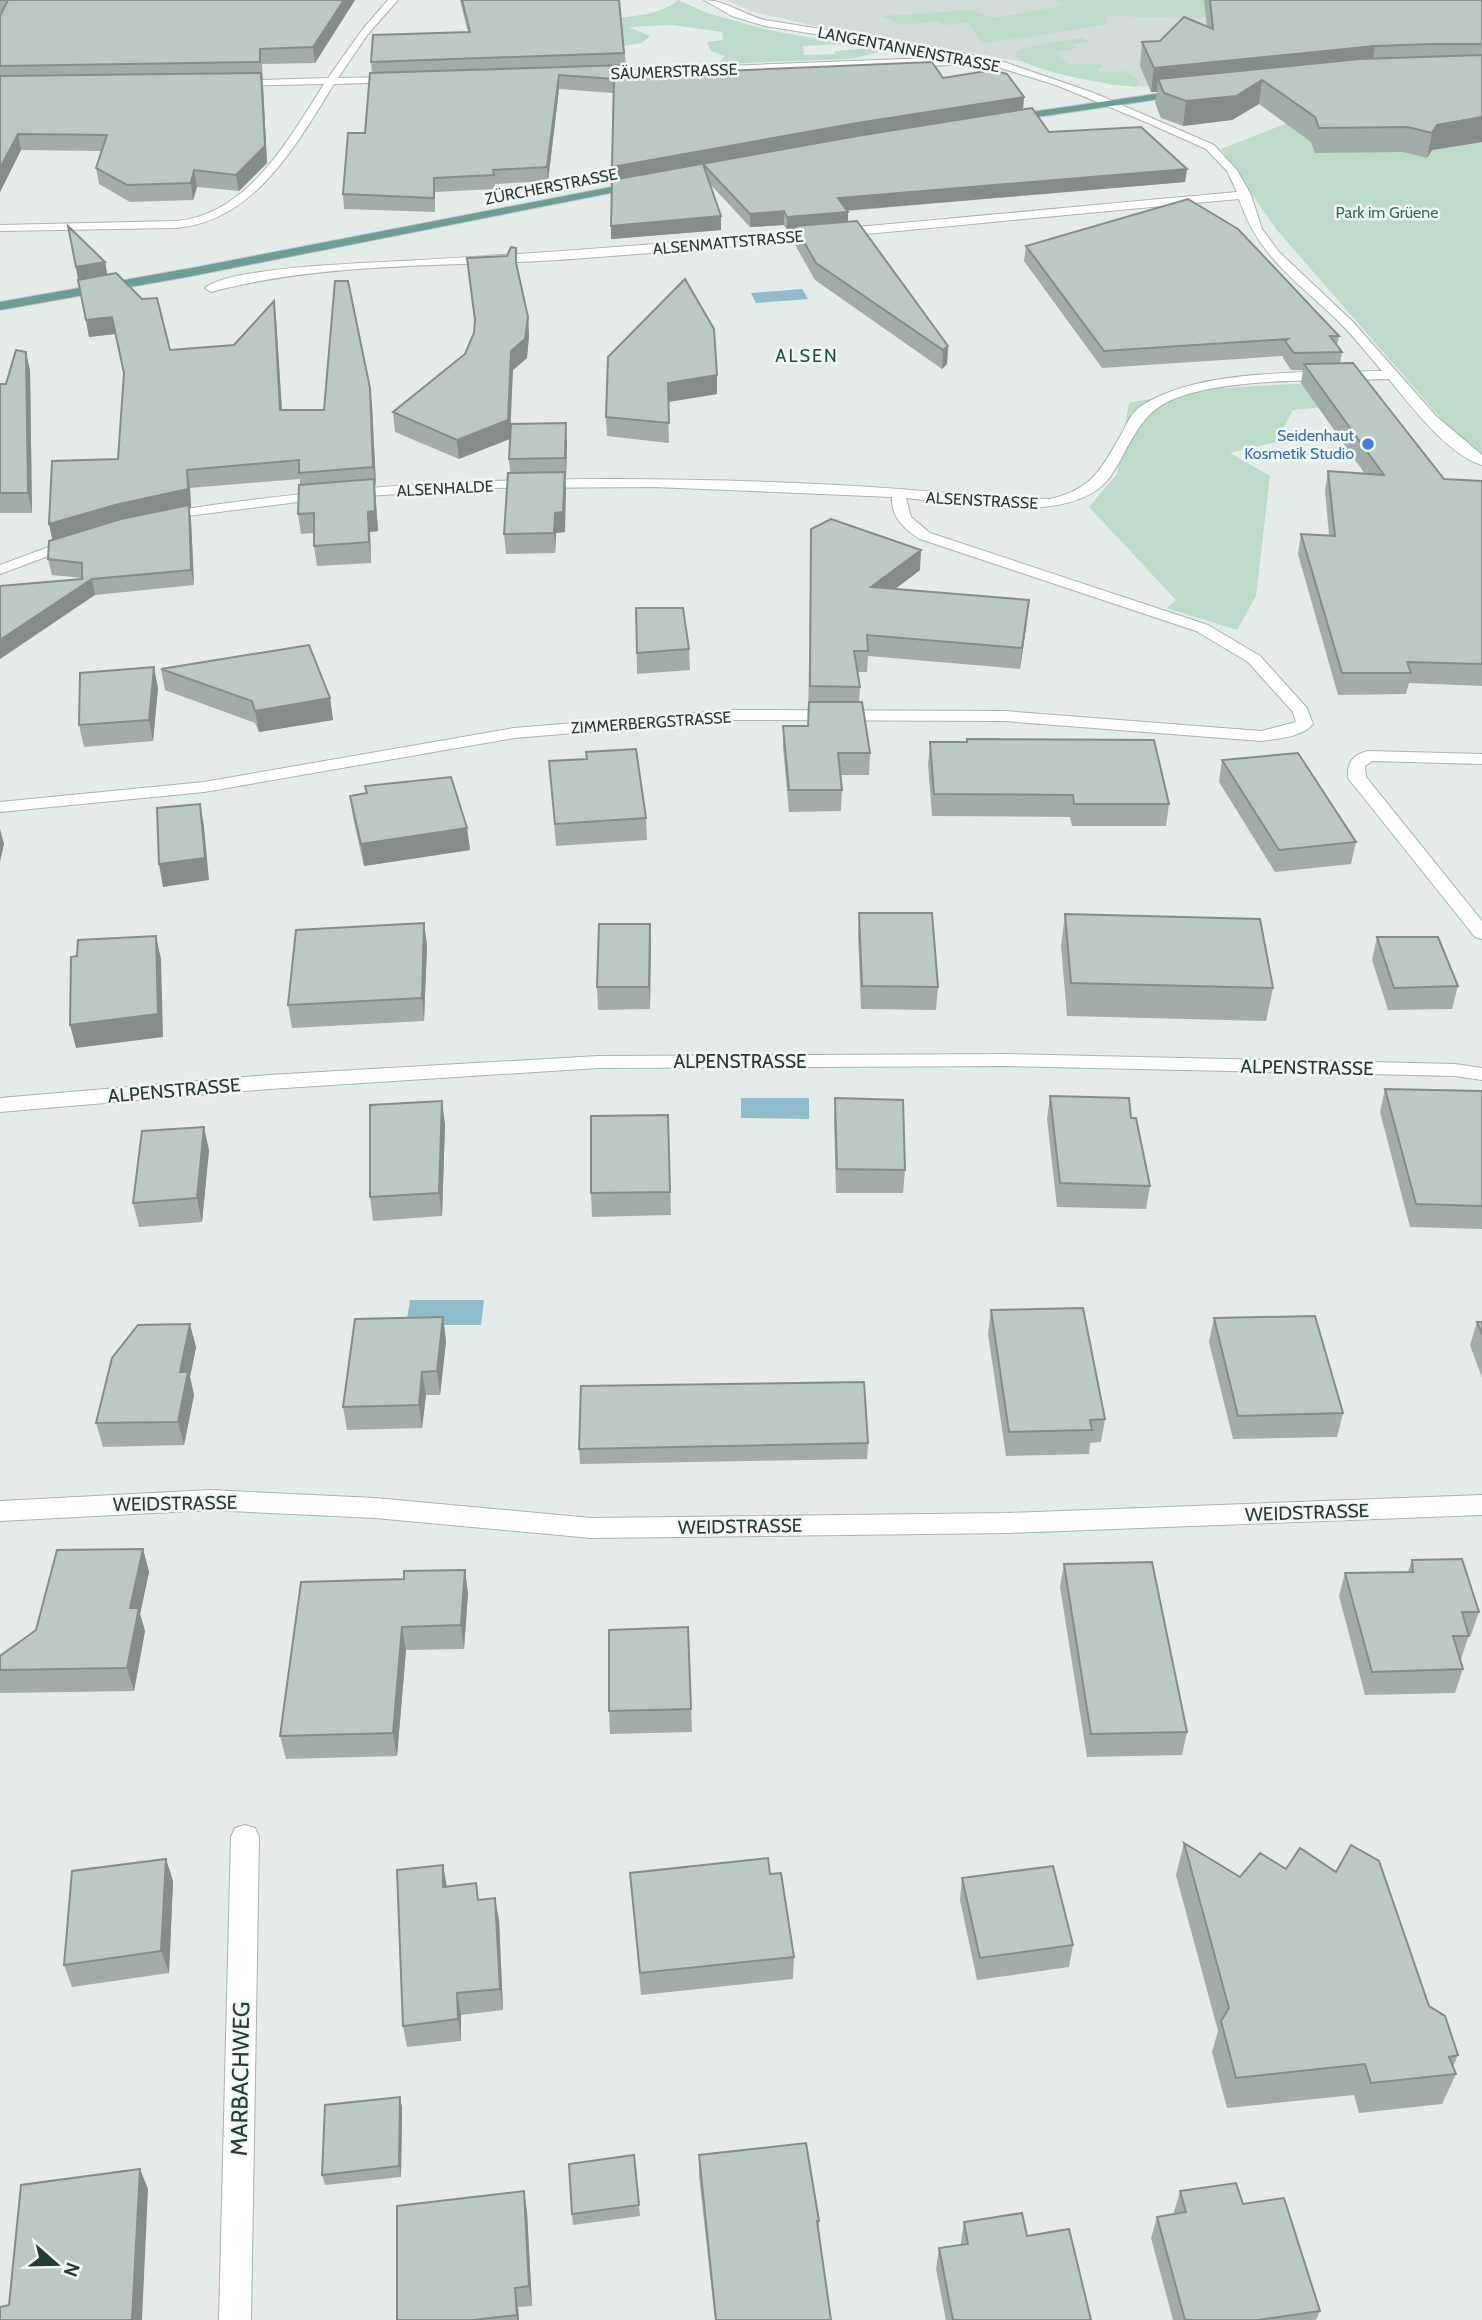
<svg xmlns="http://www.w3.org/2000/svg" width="1482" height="2320" font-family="Cabin,sans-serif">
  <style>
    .built { fill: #d1dcd8 }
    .green { fill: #bddbc9 }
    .water { fill: #8ebccd }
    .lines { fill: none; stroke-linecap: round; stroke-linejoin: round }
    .minor-casing { stroke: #a6b4b0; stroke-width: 2 }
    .major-casing { stroke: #c2c8c7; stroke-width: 2 }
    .minor { fill: #fff; fill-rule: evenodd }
    .major { fill: #6a9e97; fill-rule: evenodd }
    .wall { fill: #a1ada9 }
    .shaded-wall { fill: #838d8a }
    .building { fill: #bbc9c5; stroke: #838d8a; stroke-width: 2 }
    .shop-dot { fill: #3f7fe0; stroke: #f3f8f6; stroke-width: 2.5 }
    .labels { text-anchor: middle; stroke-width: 5; stroke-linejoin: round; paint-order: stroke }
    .far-street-label { font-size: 16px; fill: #243c38; stroke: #f3f8f6 }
    .far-park-label { font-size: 16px; fill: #307051; stroke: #f3f8f6 }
    .far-shop-label { font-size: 16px; fill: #366cbe; stroke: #f3f8f6; text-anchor: end }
    .far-neighbourhood-label { font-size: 18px; letter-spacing: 2px; fill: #214d47; stroke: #f3f8f6 }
    .street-label { font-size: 19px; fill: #243c38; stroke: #f3f8f6 }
    .near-street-label { font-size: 23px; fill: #243c38; stroke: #f3f8f6 }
  </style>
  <rect width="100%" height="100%" fill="#e3ece9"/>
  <!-- built -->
  <path class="built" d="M727,0H1482L1152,87L1111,85L1019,61L819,27L750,11Z"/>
  <!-- green -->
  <path class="green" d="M678,0L707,13L768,30L846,44L803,46L804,55L835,54V51L873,48L883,51L851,59L718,64L725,56L711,51L707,42L723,40L722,32L673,25L628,27L650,36L642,43L610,48L611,18C633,17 662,14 678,0Z
    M1054,0H1230L1246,13L1190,18L1106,16L1107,24L983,44L967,22L946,25L935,21L902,25L881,16L972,10L993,18L1065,5Z
    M1081,38L1091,42L1072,44L1076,49L1054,52L1070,65L1100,63L1103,67L1096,68L1101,73L1126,71L1140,82L1136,87C1114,86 1028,71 1015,56L1016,52L1024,48Z
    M1482,108V460L1473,455L1276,229L1221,149L1285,124Z
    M1346,381L1356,404L1293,410L1276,442L1230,453L1270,476L1256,596L1237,630L1167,608L1176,600L1089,507L1117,474L1129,403L1203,389Z"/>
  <!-- water -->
  <path class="water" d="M802,289L808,299L756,303L751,293Z
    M741,1098H809V1119L741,1118Z
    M410,1300H484L481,1325H406Z"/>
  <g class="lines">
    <!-- minor casing -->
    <g class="minor-casing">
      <path id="minor" d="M388,0H398L368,34L338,78L398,77L402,78V82L334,84C296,145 255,221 176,228L0,231V225L176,221C248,215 289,139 324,84L234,86L230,85V81L328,78L362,30Z
        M704,0C724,0 745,15 765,20L932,47L1001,61L1094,93L1214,145L1237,170L1251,195L1262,229L1279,252L1352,321L1436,416L1482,455V465C1449,456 1410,405 1389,379C1329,381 1219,376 1167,402C1136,418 1129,450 1110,477C1073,527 960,503 906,498L911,517L930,533L1208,625L1260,656L1307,708L1313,724C1301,738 1279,738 1261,741L1004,721L731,720L514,738L204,792L0,812V802L204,782L514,728L731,710L1004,711L1261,731L1296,722L1293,712L1248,662L1196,631L920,539C904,529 891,517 892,497L654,487L488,488L322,499L156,520L154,517L161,513C379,477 597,474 817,484C895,487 972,497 1050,499C1093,489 1101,469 1122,433C1127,424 1131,413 1140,407C1198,367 1313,373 1382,371C1366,352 1350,332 1332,315C1292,278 1257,253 1239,199C1013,219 785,244 558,260C443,267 323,262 211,292L205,288C230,267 365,263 403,261C681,246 959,217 1237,192L1227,171L1206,149L1148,123L1056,85L994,66L970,60L950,65L598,77L593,74L598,71L957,57L765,26L732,16Z
        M73,538L78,539L80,542L78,545L0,574V565Z
        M1368,751L1482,754V764L1372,761L1365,766L1366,777L1482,921V939L1475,937L1348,778C1347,763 1352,755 1368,751Z
        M1008,1054L1455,1064L1482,1068V1080L1455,1076L1008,1066L598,1068L269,1089L0,1112V1098L269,1075L598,1056Z
        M210,1490L375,1498L591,1518L1008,1513L1482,1495V1515L1008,1533L591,1538L375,1518L210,1510L0,1521V1501Z
        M245,1825L255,1828L259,1837L251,2320H219L231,1837L235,1828Z"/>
    </g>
    <!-- major casing -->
    <g class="major-casing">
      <path id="major" d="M1183,90L1187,91V95L1010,121L1005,118L1010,115Z
        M637,182L641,183V187L192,276L0,310V302L192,268Z"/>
    </g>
    <!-- minor -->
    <use href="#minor" class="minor"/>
    <!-- major -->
    <use href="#major" class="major"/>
  </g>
  <!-- wall -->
  <path class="wall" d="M0,0H355L315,63L262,64L267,163L239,191L197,187L193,200L130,202L99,184L96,168L101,151L21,150L0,192Z
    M460,0H619L627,75L943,78L1023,110L1049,132L1187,169L1185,182L847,211L848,221L948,346L947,364L942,369L815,280L794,243L795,230H787L784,225L750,227L710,184L721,230L611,239L613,93L559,89L548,181L495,184V189L435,192V212L344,209L343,194L365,133L372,73L371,62L468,32Z
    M1204,0H1482V142L1432,150L1427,158L1403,152L1315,153L1311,142L1259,104L1232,120L1183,126L1161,118L1155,103L1157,92H1151L1140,66L1142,42L1160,41L1207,27Z
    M68,226L105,262L107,275L170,350L234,345L276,318L282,410H324L372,406L376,485H375L378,531L370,532L371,563L317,566L314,546V533L301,534L298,514L300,484V479L190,488L191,508H189L191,520L194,585L95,595L82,578L52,575L48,559L53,540L49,524L118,459L124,376L115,334L89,337Z
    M1026,246L1339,336L1337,345L1342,352L1340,364L1444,479L1482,481V686L1409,683L1406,694L1338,695L1298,554L1301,534L1329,535L1325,491L1328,471L1365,474L1301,383L1303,370H1291L1283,358V356L1102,368L1024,261Z
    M467,258L518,265L517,270L528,317L529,335L527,358L513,370L459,459L395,432L393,412L465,354L474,333L475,326Z
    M608,357L717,394L668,402L669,443L607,436L606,417Z
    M30,370L32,513H0V384H6Z
    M567,442L566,477H565V532L556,533L555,553L506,554L504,534L510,473L509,459Z
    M811,529L920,570L895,589L1027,621L1020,669L868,656L867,672H858L860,687L859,702L870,753L869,775H840L842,790L841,811L789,812L783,747V726H808Z
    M636,608L689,649L690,670L637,674Z
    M161,669L330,698L333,720L259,732L255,723L165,690Z
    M158,688L153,741L84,747L79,725Z
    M930,742L1169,804L1166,826H1072L1070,817L932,816L928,764Z
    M586,752L646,818L647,840L556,846L549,761L586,759Z
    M1222,760L1356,842L1351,864L1275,872L1219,782Z
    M365,786L467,828L470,850L364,866L353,818L350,796L366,793Z
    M859,913L938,987L936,1010L861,1009L858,935Z
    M1065,914L1273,988L1266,1021L1067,1016L1061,946Z
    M424,923L427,946L424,1021L292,1028L288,1005Z
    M650,924V1009L598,1010L597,987Z
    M1377,937L1458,986L1452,1009L1388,1010L1372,960Z
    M1385,1089L1482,1091V1229L1410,1227L1380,1112Z
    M1050,1096L1131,1118L1150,1186L1146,1209L1057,1207L1047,1119Z
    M835,1098L905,1170L903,1193H836L834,1121Z
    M668,1115L671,1215L592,1217L591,1193Z
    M445,1124L442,1216L373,1221L370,1197Z
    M209,1150L202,1222L139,1227L133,1203Z
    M991,1310L1105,1419L1101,1442L1090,1443L1089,1454L1006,1456L988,1334Z
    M443,1317L446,1341L440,1395H426L422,1428L347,1430L343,1407Z
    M1214,1318L1343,1413L1337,1437L1233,1439L1209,1342Z
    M1477,1322H1482V1378L1470,1345Z
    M196,1347L190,1377L194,1395L184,1445L103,1447L96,1423Z
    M868,1443L867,1459L580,1464L579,1449Z
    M143,1549L149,1572L140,1614L145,1631L134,1691L0,1693V1656L36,1630Z
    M1412,1560L1479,1612L1471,1635H1469L1461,1659H1460L1463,1669L1455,1693L1365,1695L1339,1596L1345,1573L1408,1572Z
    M1064,1564L1187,1732L1182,1755L1087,1757L1060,1587Z
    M301,1582L468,1593L464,1649L406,1650L397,1756L286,1759L280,1736Z
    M688,1627L692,1732L610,1734L609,1711Z
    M1184,1843L1429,2006L1458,2055L1453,2067L1456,2074L1442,2104L1359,2113L1354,2095L1227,2108L1212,2052L1218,2031L1176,1875Z
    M166,1859L173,1881L169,1973L72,1987L64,1965Z
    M630,1873L770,1874L794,1957L793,1979L641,1995Z
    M962,1878L1073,1945L1069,1967L977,1980L960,1900Z
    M446,1886L479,1900L499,1920L503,2010L461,2015V2041L407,2047L403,2026Z
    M400,2097L402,2108L401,2177L325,2185L322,2175Z
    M634,2155L640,2216L573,2225L572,2214Z
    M699,2155L819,2221V2232L831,2320H715L699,2176Z
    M524,2191L527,2212L532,2306L518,2307L519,2320H397Z
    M1180,2191L1243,2204L1320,2311L1316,2320H1173L1151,2238L1157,2217L1174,2214V2212Z
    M964,2222L1027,2236L1091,2320H946L936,2269L939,2248L961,2245V2242Z"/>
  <!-- shaded-wall -->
  <path class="shaded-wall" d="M344,0H355L315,63L313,47Z
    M1375,46L1371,70L1262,81L1259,104L1232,120L1183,126L1186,101L1158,79L1157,92H1151L1154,68Z
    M261,73L263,88L267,163L239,191L236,175Z
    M559,75V89L548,181L547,167Z
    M1024,97L1023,111L612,181V167L857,123Z
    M1482,117V142L1432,150L1427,158L1432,133L1437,125Z
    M18,134L21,150L0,192V168Z
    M1187,169L1185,182L838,211V198Z
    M194,170L197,187L193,200L191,183Z
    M784,211V225L750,227V214Z
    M848,212V225L795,226V230H787V217Z
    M721,216V230L611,239V226Z
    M105,262L108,279L79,285L76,267Z
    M274,301L276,318L283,428L280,410Z
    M112,317L115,334L89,337L86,320Z
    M528,317L529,335L527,358L513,370L510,439L459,459L457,440L511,351Z
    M948,346L947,364L942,369L943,350Z
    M26,352L30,370L32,513L28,493Z
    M717,375V394L668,402V383Z
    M370,388L372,406L376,485L373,467Z
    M566,423L567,442L566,477L565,458Z
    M187,470L190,488L191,508H189L191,520L194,585L191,570L53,543L49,524Z
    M565,472L566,491L565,532L556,533L555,553L554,533L555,513Z
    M374,479L378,531L370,532L371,563L369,542L368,512Z
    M921,550L920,570L870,608L871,587Z
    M92,579L95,595L0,659V640Z
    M1029,600L1027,621L1020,669L1022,648Z
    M154,667L158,688L153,741L149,720Z
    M330,698L333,720L259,732L255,711Z
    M200,804L204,826L209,880L163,887L159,864Z
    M467,828L470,850L364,866L361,844Z
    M0,829L4,844L0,862Z
    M424,923L427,946L424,1021L422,998Z
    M650,924L651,946L650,1009L649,987Z
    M156,936L161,959L163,1037L76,1048L70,1025Z
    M442,1101L445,1124L442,1216L439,1193Z
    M204,1127L209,1150L202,1222L197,1198Z
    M443,1317L446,1341L440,1395L437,1371Z
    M190,1324L196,1347L190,1377L194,1395L184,1445L178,1422L180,1372Z
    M422,1372L426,1395L422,1428L419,1405Z
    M143,1549L149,1572L140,1614L145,1631L134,1691L127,1668L130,1608Z
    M465,1570L468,1593L464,1649L461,1625Z
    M402,1627L406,1650L397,1756L393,1733Z
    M166,1859L173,1881L169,1973L161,1951Z
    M443,1865L447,1887H443Z
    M495,1898L499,1920L503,2010L500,1989Z
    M457,1993L461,2015V2041L458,2019Z
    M400,2097L402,2108L401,2177L399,2166Z
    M140,2169L148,2189L142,2320H132Z
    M524,2191L527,2212L532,2306L529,2286Z
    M515,2288L518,2307L519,2320H517V2315Z"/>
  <!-- building -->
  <path class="building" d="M0,0H344L313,47L260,49V62L0,66V16L8,0Z
    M462,0H619L624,53L371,62L373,35L470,32Z
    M1210,0H1482V44H1432L1375,46L1154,68L1142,42L1160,41L1184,17L1213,29Z
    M1482,55V117L1437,125L1432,133L1408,127L1319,128L1315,117L1262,80L1236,96L1186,101L1164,93L1158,79L1360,59Z
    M932,62L943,78L993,70L1007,74L1024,97L857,123L612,167L614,79L559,75L547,167L493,170L494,175L434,178V198L343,194L348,133H365L370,73L626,65L627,75Z
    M261,73L265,146L236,175L194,170L191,183L127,185L96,168L107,135L18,134L0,168V76Z
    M1032,108L1049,132L1141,127L1187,169L838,198L848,212L787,217L784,211L750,214L703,164L721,216L611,226L612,180L857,136Z
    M1188,199L1238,229L1339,336H1330L1342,352L1294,353L1285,341L1288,339L1104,351L1026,246Z
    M857,221L948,346L943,350L816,263L795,226Z
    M68,226L105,262L76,267Z
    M511,247L516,248V263L528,317L525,339L511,351L508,420L457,440L393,412L465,354L474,333L475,320L467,258L507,256Z
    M116,273L142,299L157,298L170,350L234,345L274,301L280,410H324L335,281H348L370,388L373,467L299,473V460L187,470L188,489L115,505L49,524L52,461L118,459L124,373L112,317L86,320L78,280Z
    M685,279L714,329L717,375L668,383L669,423L606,417L608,357Z
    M16,350L26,352L28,493H0V384H6Z
    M1353,363L1444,479L1482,481V664L1407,662L1411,673H1342L1301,534L1335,536L1328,471L1384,475L1304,364Z
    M566,423L565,458L509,459L511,424Z
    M565,472L563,512L555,513L554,533L504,534L508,473Z
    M374,479L375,511L368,512L369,542L314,546V513L298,514L299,485Z
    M189,505L191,570L92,579L0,640V586L82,579V563L48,559L49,541L121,519Z
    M831,519L921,550L871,587L1029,600L1022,648L867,635L868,651H854L860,687L810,686L811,529Z
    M636,608H683L689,649L637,653Z
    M309,645L330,698L255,711L252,701L161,669Z
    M154,667L149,720L79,725L80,673Z
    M809,702H862L870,753H838L842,790H789L783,726H808Z
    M967,739L1154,740L1169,804H1074L1073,795L934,794L930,742H967Z
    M636,749L646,818L555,824L549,761L587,759L586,752Z
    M1298,753L1356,842L1279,850L1222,760Z
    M451,777L467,828L361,844L350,796L367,793L365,786Z
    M200,804L205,858L159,864L157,808Z
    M859,913H932L938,987L862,986Z
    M1065,914L1260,919L1273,988L1071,983Z
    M424,923L422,998L288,1005L296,930Z
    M599,924H650L649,987H597Z
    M156,936L158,1014L70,1025L71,957L77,956L78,940Z
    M1377,937H1438L1458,986L1394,988Z
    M1385,1089L1482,1091V1206L1416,1204Z
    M1050,1096L1129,1098L1131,1118H1136L1150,1186L1060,1183Z
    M835,1098L903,1100L905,1170L837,1169Z
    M442,1101L439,1193L370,1197V1105Z
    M668,1115L670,1192L591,1193V1116Z
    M204,1127L197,1198L133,1203L142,1131Z
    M1083,1308L1105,1419L1090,1420L1092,1430L1009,1432L991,1310Z
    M1315,1316L1343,1413L1238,1416L1214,1318Z
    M443,1317L437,1371L422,1372L419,1405L343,1407L355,1319Z
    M1477,1322H1482V1334Z
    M190,1324L180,1372H188L178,1422L96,1423L112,1358L138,1325Z
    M864,1382L868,1443L579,1449L581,1386Z
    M143,1549L130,1608H139L127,1668L0,1670V1656L36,1630L57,1550Z
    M1462,1559L1479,1612H1462L1469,1636H1453L1463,1669L1372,1672L1345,1573L1413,1572L1412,1560Z
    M1152,1562L1187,1732L1091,1734L1064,1564Z
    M465,1570L461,1625L402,1627L393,1733L280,1736L301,1582L404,1579V1571Z
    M688,1627L691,1709L609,1711V1630Z
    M1184,1843L1240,1877L1260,1853L1286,1869L1300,1848L1336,1872L1351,1845L1379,1861L1429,2006L1445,2016L1458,2055L1449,2057L1456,2074L1371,2083L1365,2064L1236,2078L1221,2021L1229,2008Z
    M768,1858L770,1874L781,1873L794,1957L640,1973L630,1873Z
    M166,1859L161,1951L64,1965L72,1871Z
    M443,1865V1887L476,1883L478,1900L495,1898L500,1989L457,1993L458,2019L403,2026L397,1870Z
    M1053,1866L1073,1945L980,1958L962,1878Z
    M400,2097L399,2166L322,2175L325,2105Z
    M806,2143L819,2221H817L831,2320H716L699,2155Z
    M634,2155L639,2205L572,2214L569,2164Z
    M140,2169L132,2320H0V2307L9,2305L21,2185Z
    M1236,2183L1243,2204L1284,2198L1320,2311L1258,2320H1185L1157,2217L1186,2212L1180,2191Z
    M524,2191L529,2286L515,2288L517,2315L473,2320H397V2206Z
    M1022,2213L1027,2236L1069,2229L1091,2320H953L939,2248L968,2244L964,2222Z"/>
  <!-- markers -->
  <circle class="shop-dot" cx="1368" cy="444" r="7"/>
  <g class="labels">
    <!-- far-street labels -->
    <g class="far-street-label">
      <text transform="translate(909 49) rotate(11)" y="6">LANGENTANNENSTRASSE</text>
      <text transform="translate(674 71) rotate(-2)" y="6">SÄUMERSTRASSE</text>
      <text transform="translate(551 186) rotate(-11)" y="6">ZÜRCHERSTRASSE</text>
      <text transform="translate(728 242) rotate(-5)" y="6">ALSENMATTSTRASSE</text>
      <text transform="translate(445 488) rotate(-3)" y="6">ALSENHALDE</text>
      <text transform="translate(982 500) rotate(3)" y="6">ALSENSTRASSE</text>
      <text transform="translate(651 722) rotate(-4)" y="6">ZIMMERBERGSTRASSE</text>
    </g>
    <!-- far-park labels -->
    <g class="far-park-label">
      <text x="1387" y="218">Park im Grüene</text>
    </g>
    <!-- far-shop labels -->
    <g class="far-shop-label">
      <text x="1354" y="441">Seidenhaut<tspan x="1354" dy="18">Kosmetik Studio</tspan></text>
    </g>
    <!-- far-neighbourhood labels -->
    <g class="far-neighbourhood-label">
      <text x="807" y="362">ALSEN</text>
    </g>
    <!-- street labels -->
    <g class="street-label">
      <text x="740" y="1068">ALPENSTRASSE</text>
      <text transform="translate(1307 1067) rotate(1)" y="7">ALPENSTRASSE</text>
      <text transform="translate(174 1090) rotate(-5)" y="7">ALPENSTRASSE</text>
      <text transform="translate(175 1503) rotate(-1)" y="7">WEIDSTRASSE</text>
      <text transform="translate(1307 1512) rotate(-2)" y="7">WEIDSTRASSE</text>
      <text transform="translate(740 1526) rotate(-1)" y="7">WEIDSTRASSE</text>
    </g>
    <!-- near-street labels -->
    <g class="near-street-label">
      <text transform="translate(240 2079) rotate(-89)" y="8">MARBACHWEG</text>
    </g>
  </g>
  <!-- north arrow -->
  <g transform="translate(56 2264) rotate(110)" stroke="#f3f8f6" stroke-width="5" paint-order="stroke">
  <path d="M0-5L12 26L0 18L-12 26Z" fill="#243c38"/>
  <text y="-10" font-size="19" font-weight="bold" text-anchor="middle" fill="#243c38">N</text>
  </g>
</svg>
